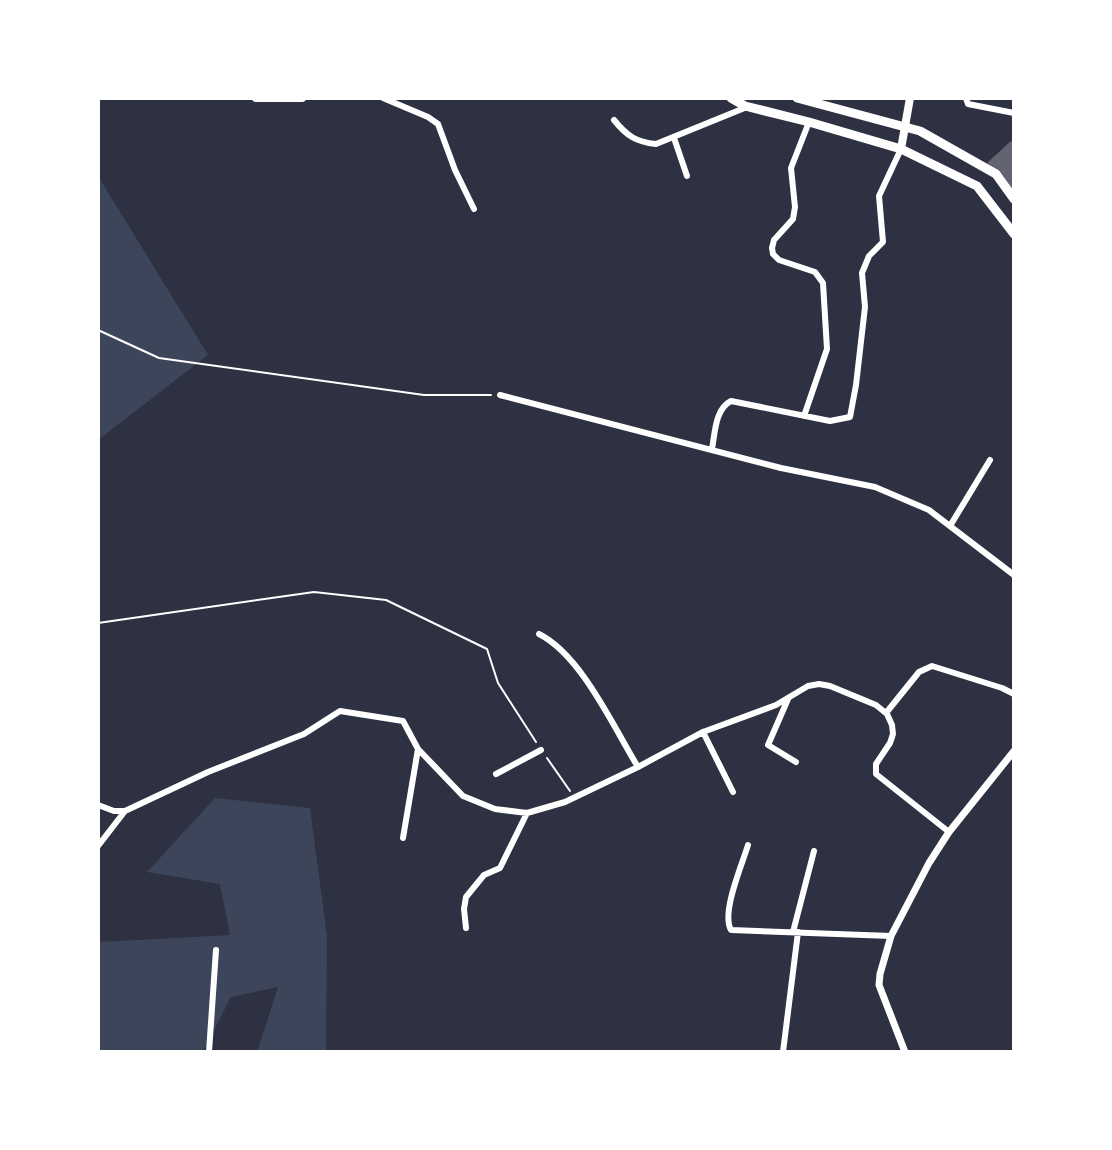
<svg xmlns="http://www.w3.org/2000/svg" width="1112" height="1150" font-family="Commissioner,sans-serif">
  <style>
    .green { fill: #3c4559 }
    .building { fill: #626471 }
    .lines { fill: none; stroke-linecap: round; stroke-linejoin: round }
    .path { stroke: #fff; stroke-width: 2 }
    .minor { stroke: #fff; stroke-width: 6 }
    .tertiary { stroke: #fff; stroke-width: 7 }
    .secondary { stroke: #fff; stroke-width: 8 }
    .primary { stroke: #fff; stroke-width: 9 }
  </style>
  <rect width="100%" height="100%" fill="#2d3142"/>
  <!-- green -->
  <path class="green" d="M98,176L208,355L98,440Z
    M215,798L310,808L327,936L326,1052H257L278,987L231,997L203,1052H98V942L230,935L220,884L147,872Z"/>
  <!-- building -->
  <path class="building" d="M1011,141L1014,145V192L1002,174L987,163Z"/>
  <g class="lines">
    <!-- path -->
    <path class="path" d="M98,330L159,358L424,395H491
      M98,623L314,592L386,600L487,649L498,683L536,742
      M547,758L570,791"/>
    <!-- minor -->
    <path class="minor" d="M383,98L428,117L438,124L455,170L474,209
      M966,98L968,104L1014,113
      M614,120C627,136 636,142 656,144L747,107
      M674,138L687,176
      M500,395L781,468L875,487L929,510L1014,575
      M804,416L827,349L823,283L815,272L779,260L773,254L772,248L774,240L793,219L795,207L791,168L809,122
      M712,449C715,433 715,409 731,401L830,421L850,417L856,385L865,307L862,273L869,256L883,242L879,196L901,149
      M950,526L990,460
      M539,634C581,655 613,726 638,767
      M788,699L768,745L796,762
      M886,713L919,672L932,666L1002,688L1014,694
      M703,732L733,792
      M496,774L541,750
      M98,805L114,811H125
      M403,838L418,749
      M748,845C742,865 721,913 731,930L891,936
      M98,846L125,811L208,772L304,734L340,711L403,721L418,749L463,796L495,809L527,813L565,802L638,767L703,732L776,705L808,686L819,684L830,686L876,705L887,714L892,725L893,734L890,743L876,764V774L949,832
      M466,928L464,909L466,897L484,875L500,868L527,813
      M793,932L814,851
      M209,1052L216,950
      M783,1052L798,932"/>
    <!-- tertiary -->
    <path class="tertiary" d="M905,1052L879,985L880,974L891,936L929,863L949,832L1014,751"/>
    <!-- secondary -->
    <path class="secondary" d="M256,98H302
      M901,149L910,98"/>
    <!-- primary -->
    <path class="primary" d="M731,98L745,106L809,122L901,149L977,186L1014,234
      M797,98L920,131L996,174L1014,199"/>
  </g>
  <!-- border -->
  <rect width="1112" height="1150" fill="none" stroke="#ffffff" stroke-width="200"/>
</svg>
